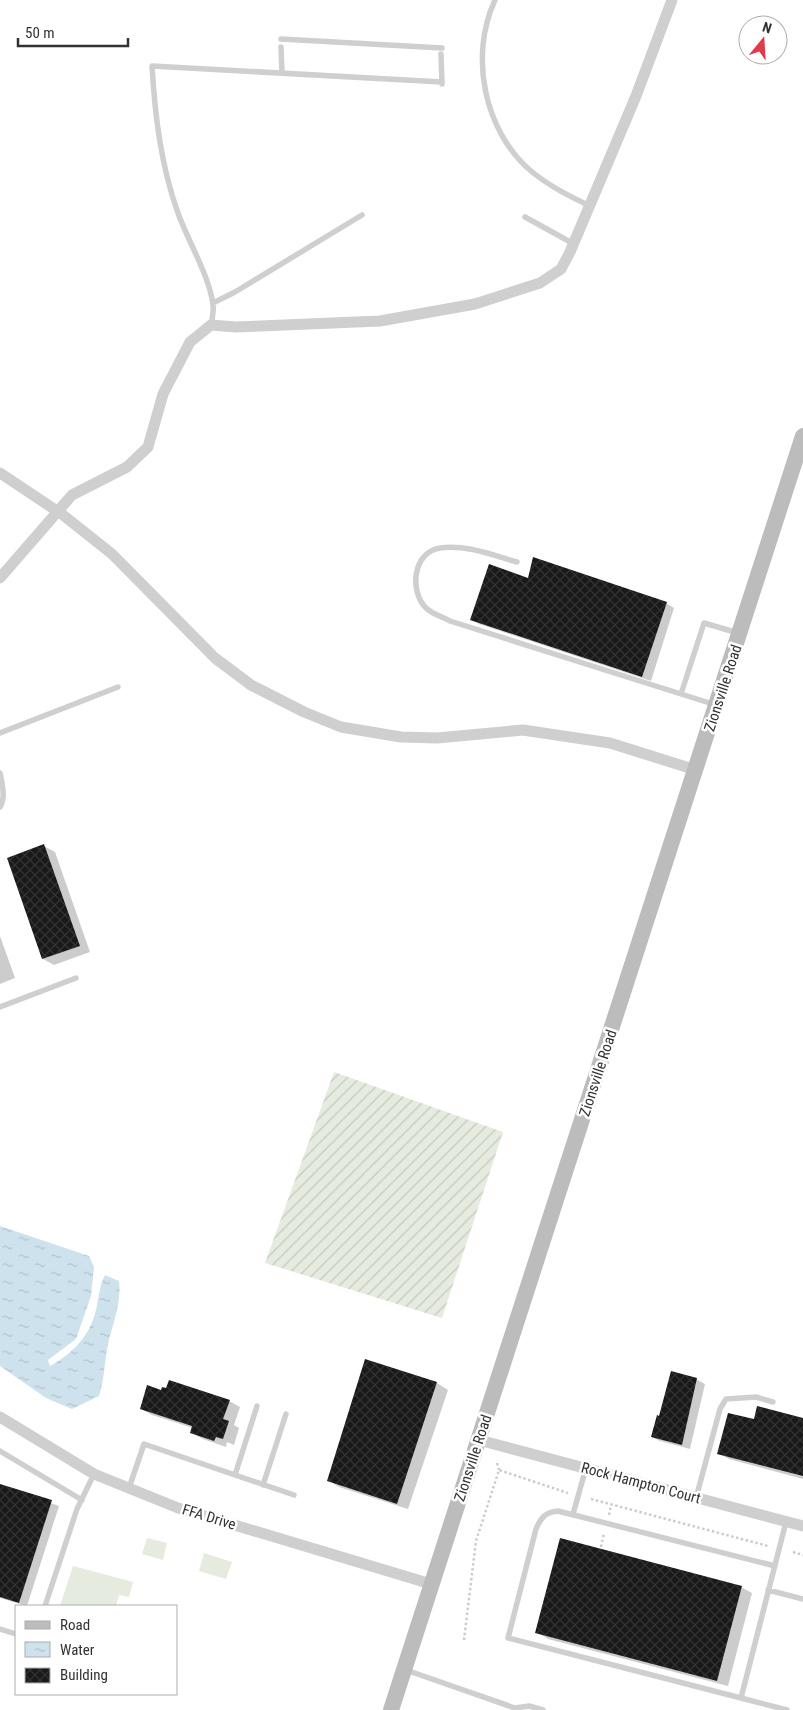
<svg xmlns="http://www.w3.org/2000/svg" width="803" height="1710" font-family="'Roboto Condensed',sans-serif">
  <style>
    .park { fill: #e5ebde }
    .garden { fill: url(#garden-furrows) }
    .water { fill: url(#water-ripples) }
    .shadow { fill: #0003 }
    .building { fill: url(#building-cross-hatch) }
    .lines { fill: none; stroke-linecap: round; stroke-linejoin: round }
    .path { stroke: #ccc; stroke-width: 2.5; stroke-dasharray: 2.5 2.5; stroke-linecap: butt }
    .service { stroke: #cfcfcf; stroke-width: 5.5 }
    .minor { stroke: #cfcfcf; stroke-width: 11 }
    .secondary { stroke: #bcbcbc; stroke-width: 16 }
    .labels { text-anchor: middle; stroke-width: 5; stroke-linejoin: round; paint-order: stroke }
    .street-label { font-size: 15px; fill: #323232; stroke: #fff }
  </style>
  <defs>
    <pattern id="garden-furrows" width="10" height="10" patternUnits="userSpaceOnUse" patternTransform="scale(1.25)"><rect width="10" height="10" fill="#e5ebde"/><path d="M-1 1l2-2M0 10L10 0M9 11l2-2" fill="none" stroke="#c5cabf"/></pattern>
    <pattern id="water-ripples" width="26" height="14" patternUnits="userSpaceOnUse" patternTransform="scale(1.25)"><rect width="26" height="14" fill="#cee2ed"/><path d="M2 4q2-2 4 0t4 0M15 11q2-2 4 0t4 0" fill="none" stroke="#b1c2cc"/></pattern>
    <pattern id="building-cross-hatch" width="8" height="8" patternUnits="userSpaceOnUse" patternTransform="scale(1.25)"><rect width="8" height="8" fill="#191919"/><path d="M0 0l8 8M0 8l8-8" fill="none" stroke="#323232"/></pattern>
  </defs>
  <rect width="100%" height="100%" fill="#fff"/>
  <!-- park -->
  <path class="park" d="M147,1538L167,1543L163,1560L142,1554Z
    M204,1553L232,1562L226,1579L199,1571Z
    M73,1566L133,1582L129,1597L119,1595L116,1606H60Z"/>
  <!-- garden -->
  <path class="garden" d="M334,1072L503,1132L442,1318L265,1263Z"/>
  <!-- water -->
  <path class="water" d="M0,1226L89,1256L94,1267L91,1296L76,1339L48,1360L50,1366C72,1354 90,1336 96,1310C99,1298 99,1286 105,1275L119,1281C122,1306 111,1326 107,1350C104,1366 104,1381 99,1396L72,1409L46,1398L0,1366Z"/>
  <!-- shadow -->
  <path class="shadow" d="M529,579L666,603L674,608L651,681L479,624L471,619Z
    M44,846L55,852L90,952L54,965L43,959L8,858Z
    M0,936L15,978L0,984Z
    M696,1379L705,1384L690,1449L660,1441L652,1437L660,1417Z
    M437,1383L448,1390L408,1509L339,1487L328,1480Z
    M162,1392L229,1401L240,1407L234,1425L239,1428L234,1445L227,1442L226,1447L203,1439L192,1433L193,1428L152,1415L141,1409Z
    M803,1420V1479L729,1459L718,1453L754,1421Z
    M0,1485L59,1506L27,1606L0,1598Z
    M741,1587L752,1593L728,1686L548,1639L537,1632Z"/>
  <!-- building -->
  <path class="building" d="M533,557L667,602L642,677L470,620L489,564L528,578Z
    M44,844L80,946L42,959L7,858Z
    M365,1359L437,1382L397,1504L327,1481Z
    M671,1371L697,1378L682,1445L651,1437L657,1415L659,1416Z
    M169,1380L230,1400L223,1419L229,1421L223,1439L216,1437L214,1441L190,1433L192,1426L140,1409L147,1385L161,1390L162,1387L166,1388Z
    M757,1406L803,1418V1476L717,1454L728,1413L754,1419Z
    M0,1484L52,1500L19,1603L0,1597Z
    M560,1538L742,1586L717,1681L535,1633Z"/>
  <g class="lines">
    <!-- path -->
    <path class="path" d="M497,1463L499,1470
      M591,1499L768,1546
      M609,1515L611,1505
      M601,1547L604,1533
      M793,1552L803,1555
      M464,1640L476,1541L499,1470L568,1493"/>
    <!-- service -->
    <path class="service" d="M495,0C469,56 484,131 531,171C549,186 569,196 590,206
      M281,39L442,48
      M281,47L282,73
      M441,54L442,84
      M525,217L574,244
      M213,303L235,292L362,215
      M211,325C212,319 214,312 213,306C211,279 187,239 178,213C161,166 155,116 152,66L442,82
      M517,562C493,555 465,544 440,548C413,552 409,591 426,608C432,614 443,617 450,621L681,694
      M716,705L681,694L704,623L738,633
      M0,733L118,687
      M0,773C2,783 6,798 0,807
      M0,1007L76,978
      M0,1451L82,1500
      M235,1475L257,1406
      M263,1485L286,1414
      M129,1488L144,1444L294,1495
      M696,1498L720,1409L726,1399L756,1397L773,1402
      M573,1514L586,1468
      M775,1566L558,1511C546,1512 541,1517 536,1529L508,1638L741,1698L786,1522
      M768,1590L803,1599
      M45,1606L77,1509L94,1474
      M0,1629L16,1634
      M406,1670L515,1708L529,1706L543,1710
      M741,1698L787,1710"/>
    <!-- minor -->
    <path class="minor" d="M0,473L63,515L112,554L215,658L251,685L304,712L341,727L401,737L437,738L523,730L610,743L696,770
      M0,578L72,495L127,467L148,447L163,394L190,342L211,325L236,327L380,321L475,304L540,283L561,269L570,252L636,96L672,0
      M0,1417L94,1474L178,1508L431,1584
      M479,1440L803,1526"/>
    <!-- secondary -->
    <path class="secondary" d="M391,1710L803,436"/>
  </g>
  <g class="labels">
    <!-- street labels -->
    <g class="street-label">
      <text transform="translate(723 688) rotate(-72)" y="5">Zionsville Road</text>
      <text transform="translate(598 1073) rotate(-72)" y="5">Zionsville Road</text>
      <text transform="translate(473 1458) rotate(-72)" y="5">Zionsville Road</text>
      <text transform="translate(641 1483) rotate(15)" y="5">Rock Hampton Court</text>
      <text transform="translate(209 1517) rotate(17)" y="5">FFA Drive</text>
    </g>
  </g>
  <!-- legend -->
  <rect x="15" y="1605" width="162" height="90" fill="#ffffff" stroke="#adadad"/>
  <rect x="25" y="1621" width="25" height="8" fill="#bcbcbc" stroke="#adadad"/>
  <text x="60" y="1630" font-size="15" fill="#323232">Road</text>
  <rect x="25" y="1642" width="25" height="15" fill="url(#water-ripples)" stroke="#adadad"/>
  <text x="60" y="1655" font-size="15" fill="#323232">Water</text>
  <rect x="25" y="1668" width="25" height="15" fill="url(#building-cross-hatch)" stroke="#adadad"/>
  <text x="60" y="1680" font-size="15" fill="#323232">Building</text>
  <!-- north arrow -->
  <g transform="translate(763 40) rotate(18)"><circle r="24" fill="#ffffff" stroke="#adadad"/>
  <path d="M0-4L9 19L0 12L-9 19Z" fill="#e23a4d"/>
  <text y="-8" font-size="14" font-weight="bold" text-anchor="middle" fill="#323232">N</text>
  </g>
  <!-- scale -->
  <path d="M18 38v8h110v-8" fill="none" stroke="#323232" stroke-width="2.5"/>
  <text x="25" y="38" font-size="15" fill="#323232" stroke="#ffffff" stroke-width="4" paint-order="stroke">50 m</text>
</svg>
